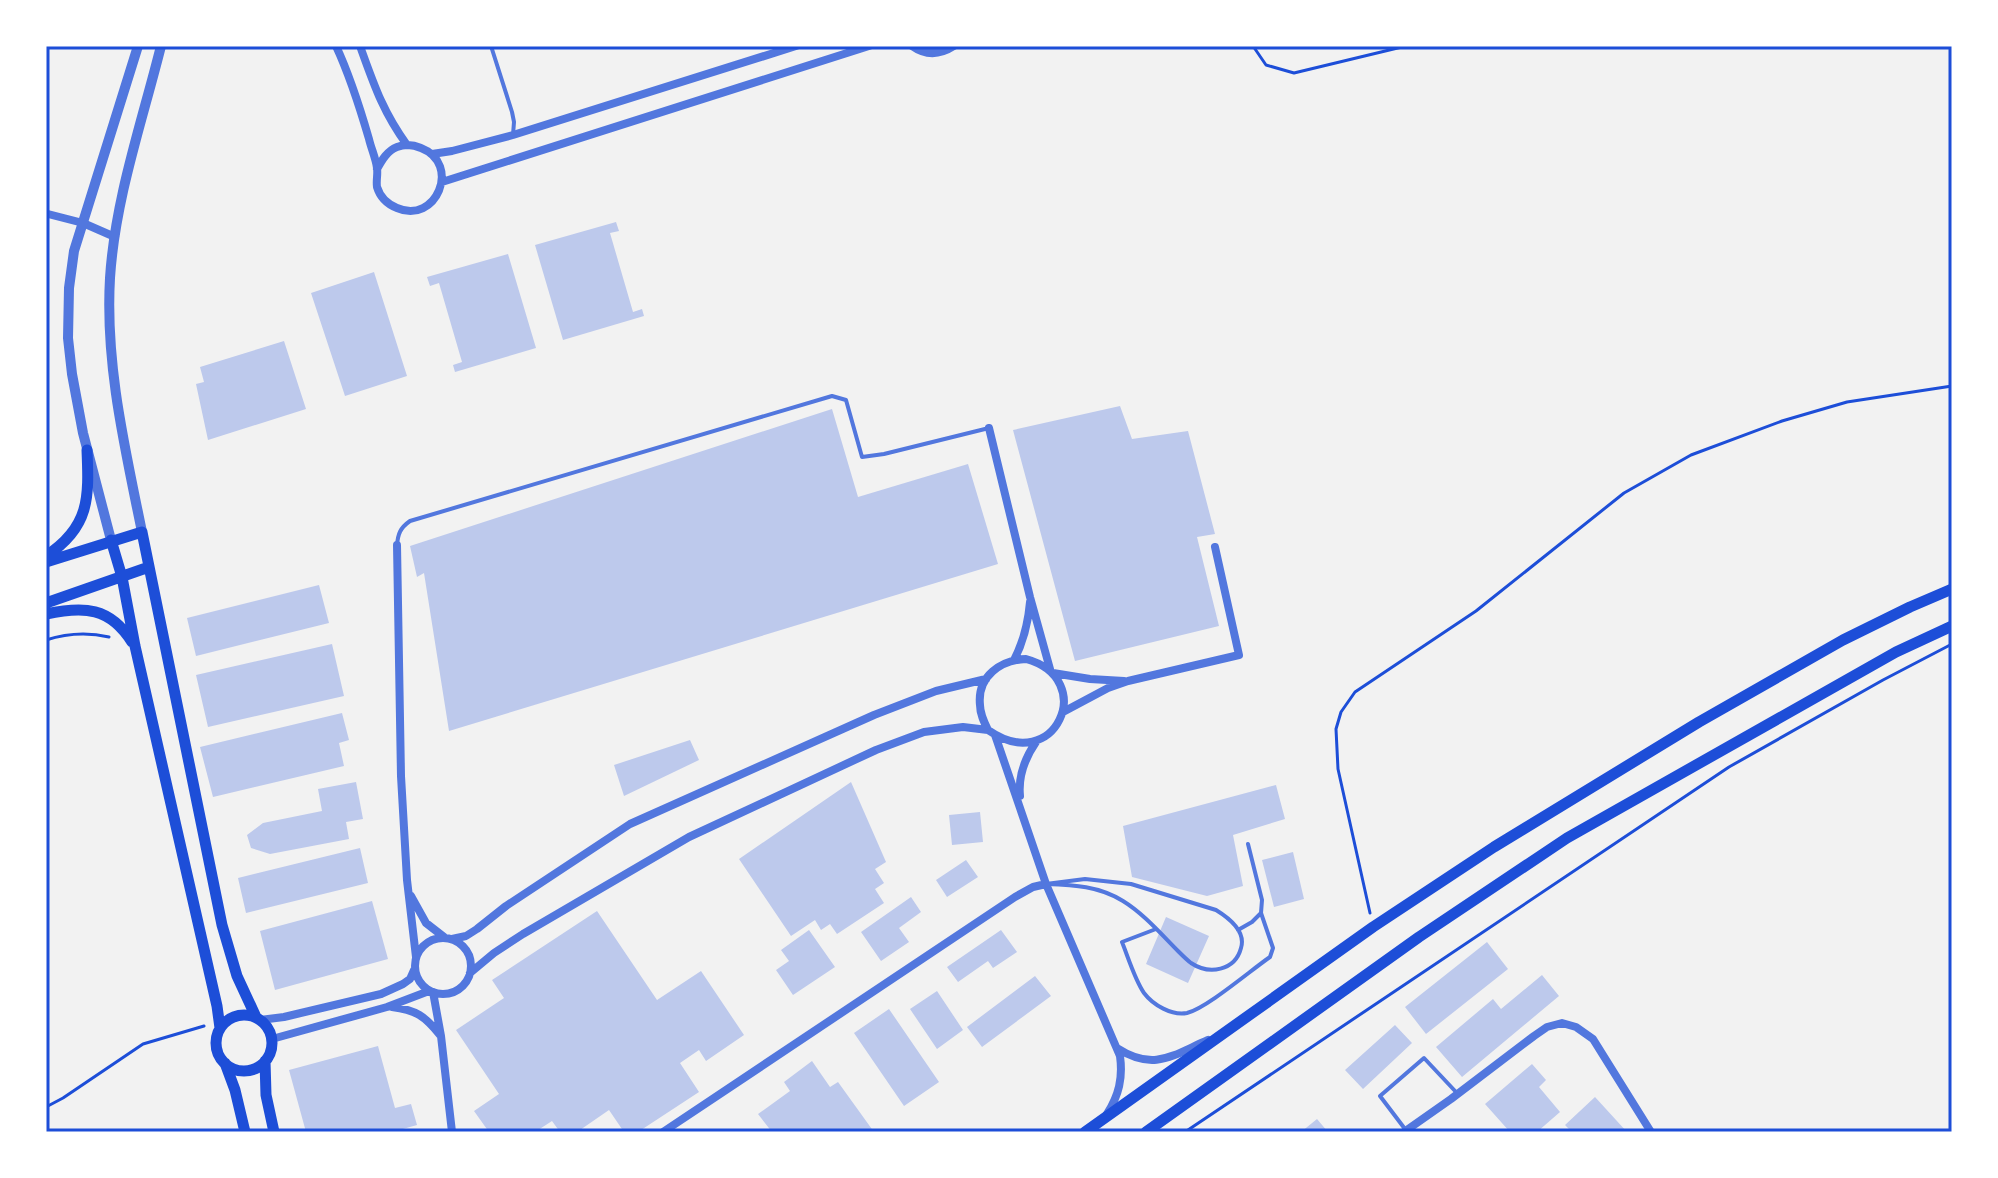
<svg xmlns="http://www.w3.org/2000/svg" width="1998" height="1178" font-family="Inter,sans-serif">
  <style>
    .building { fill: #bdc9ec }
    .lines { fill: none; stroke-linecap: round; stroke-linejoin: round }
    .path { stroke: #1d4ed8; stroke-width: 3 }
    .service { stroke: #5277de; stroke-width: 4 }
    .minor { stroke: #5277de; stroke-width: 8 }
    .tertiary { stroke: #5277de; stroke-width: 10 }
    .secondary { stroke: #1d4ed8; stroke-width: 11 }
    .neatline { fill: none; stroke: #1d4ed8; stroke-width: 3 }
  </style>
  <rect width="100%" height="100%" fill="#f2f2f2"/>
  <!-- building -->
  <path class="building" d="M616,222L619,231L610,233L633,312L642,309L644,316L563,340L535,245Z
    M508,254L536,348L455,372L453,365L462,362L439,283L430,286L427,277Z
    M374,272L407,376L345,396L311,293Z
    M284,341L306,409L208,440L196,384L204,382L200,367Z
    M1120,406L1132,439L1188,431L1215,534L1197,537L1219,626L1075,661L1013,430Z
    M832,409L858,497L968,464L998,564L449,731L424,573L417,577L410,546Z
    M319,585L329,623L196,656L187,618Z
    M332,644L344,696L208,727L196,675Z
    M342,713L349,740L339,743L344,766L213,797L200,747Z
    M690,740L699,760L624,796L614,765Z
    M356,782L363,819L346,822L349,839L270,854L251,848L247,835L263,823L322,811L318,789Z
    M851,782L886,862L875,869L884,883L875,889L884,903L837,934L830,924L821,930L815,920L791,936L739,859Z
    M1276,785L1285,819L1233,835L1243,886L1207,896L1132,877L1123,826Z
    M980,812L983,842L952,845L949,815Z
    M360,848L368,883L246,913L238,878Z
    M1293,852L1304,899L1274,907L1262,860Z
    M966,860L978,877L947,897L936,880Z
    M911,897L921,912L899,928L909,942L881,961L861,932Z
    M372,901L388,959L275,990L260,931Z
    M597,911L657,1000L701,971L744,1035L706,1061L699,1050L680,1063L699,1092L638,1132H624L609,1110L580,1130L582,1132H560L552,1121L535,1132H489L474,1111L499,1094L456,1030L504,998L492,980Z
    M1166,917L1209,936L1188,983L1146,964Z
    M809,930L835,967L793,995L776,970L789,961L781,950Z
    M1001,930L1017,952L993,968L988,961L958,982L947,967Z
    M1487,942L1508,969L1426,1034L1405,1007Z
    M1542,975L1559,996L1462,1077L1436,1047L1493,999L1501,1009Z
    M1035,976L1051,996L982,1047L967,1027Z
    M937,991L963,1030L937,1049L910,1009Z
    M889,1009L939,1082L904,1106L854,1033Z
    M1395,1025L1412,1043L1363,1089L1345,1070Z
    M378,1046L395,1108L411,1104L417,1125L392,1132H306L289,1070Z
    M812,1061L830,1087L838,1082L874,1132H772L758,1114L790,1091L784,1082Z
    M1532,1064L1546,1080L1539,1087L1560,1112L1537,1132H1510L1485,1104Z
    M1595,1097L1627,1132H1572L1565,1125Z
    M1317,1119L1328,1132H1301Z"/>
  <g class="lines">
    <!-- path -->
    <path class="path" d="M1253,46L1266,65L1294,73L1406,46
      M46,640C68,633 87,632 109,637
      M1370,913L1338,769L1336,729L1341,712L1355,692L1476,611L1624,493L1691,455L1782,421L1847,402L1952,386
      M46,1107L63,1098L143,1044L204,1026
      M1185,1132L1729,767L1883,680L1952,644"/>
    <!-- service -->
    <path class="service" d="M491,46L512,112L514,122L513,135
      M397,545C398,534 400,528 410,521L832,396L846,400L862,457L884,454L989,428
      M1085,879L1131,884L1216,910C1229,918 1246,932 1241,948C1235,971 1209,975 1191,963C1187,960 1182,955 1178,951C1161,934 1144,914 1123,901C1099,886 1074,885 1046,884Z
      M1156,929L1122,942C1128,957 1135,980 1144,993C1153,1005 1172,1016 1187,1013C1207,1008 1251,970 1270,957L1273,948L1261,913
      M1238,930L1252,922L1261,913L1262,900L1248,844
      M1405,1129L1380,1096L1424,1058L1456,1092"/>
    <!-- minor -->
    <path class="minor" d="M336,46C350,76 360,108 369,139C371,148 376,159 377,168C378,175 376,180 377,187C380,197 387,204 397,208C436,225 462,164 421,148C414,145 405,144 397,147C387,151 382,160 377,169
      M360,46C374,85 383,112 407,145
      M912,46C926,56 940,55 954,46
      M432,154L452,151L513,135L796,46
      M442,182L869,46
      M48,214L83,223L115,237
      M989,428L1030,597L1050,669
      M397,545L401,776L407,880L416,957
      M1026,659C1099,679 1055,777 988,730C984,722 980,714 980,705C977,676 1001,660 1026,659Z
      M1014,660C1024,641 1028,624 1030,602
      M1053,673L1090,679L1124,681
      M1063,712L1108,688L1128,681L1239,655L1215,547
      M995,735L1046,884L1120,1056C1123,1078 1119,1095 1107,1114
      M1020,796C1018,776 1025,758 1036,742
      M411,896L426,923L444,937
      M415 966a28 28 0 1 1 56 0a28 28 0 1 1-56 0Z
      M452,939L466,936L477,929L506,906L630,824L874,715L936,691L986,679
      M470,973L494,953L523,934L689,837L876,750L924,732L963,727L988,730
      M433,992L441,1036L452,1132
      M392,1007C416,1010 425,1016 440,1035
      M260,1020L284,1017L381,994L403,984L410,979L414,970
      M272,1039L387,1007L429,991
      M1117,1048C1154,1072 1173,1055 1208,1040
      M663,1132L1015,897L1033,887L1046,884
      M1404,1132L1451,1099L1534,1036L1547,1027L1562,1023L1576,1027L1593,1039L1651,1132"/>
    <!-- tertiary -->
    <path class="tertiary" d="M142,532C125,448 105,364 110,278C115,199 142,122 161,46
      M111,540L83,433L72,374L68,338L69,288L74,251L138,46"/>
    <!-- secondary -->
    <path class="secondary" d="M111,540L122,577L135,646L217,1006L220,1028
      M46,556C90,527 89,498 87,450
      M46,562L142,532L222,925L237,976L256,1017
      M46,603L149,567
      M46,614C84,606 110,607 132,642
      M216 1043a28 28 0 1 1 56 0a28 28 0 1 1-56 0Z
      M265,1061L266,1095L274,1132
      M225,1063L235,1090L245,1132
      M1085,1132L1373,927L1494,847L1699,722L1843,640L1910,607L1952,589
      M1146,1132L1419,937L1567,838L1896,652L1952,626"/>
  </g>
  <!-- border -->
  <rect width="1998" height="1178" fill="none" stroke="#ffffff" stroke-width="96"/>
  <rect x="48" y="48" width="1902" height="1082" class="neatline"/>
</svg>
